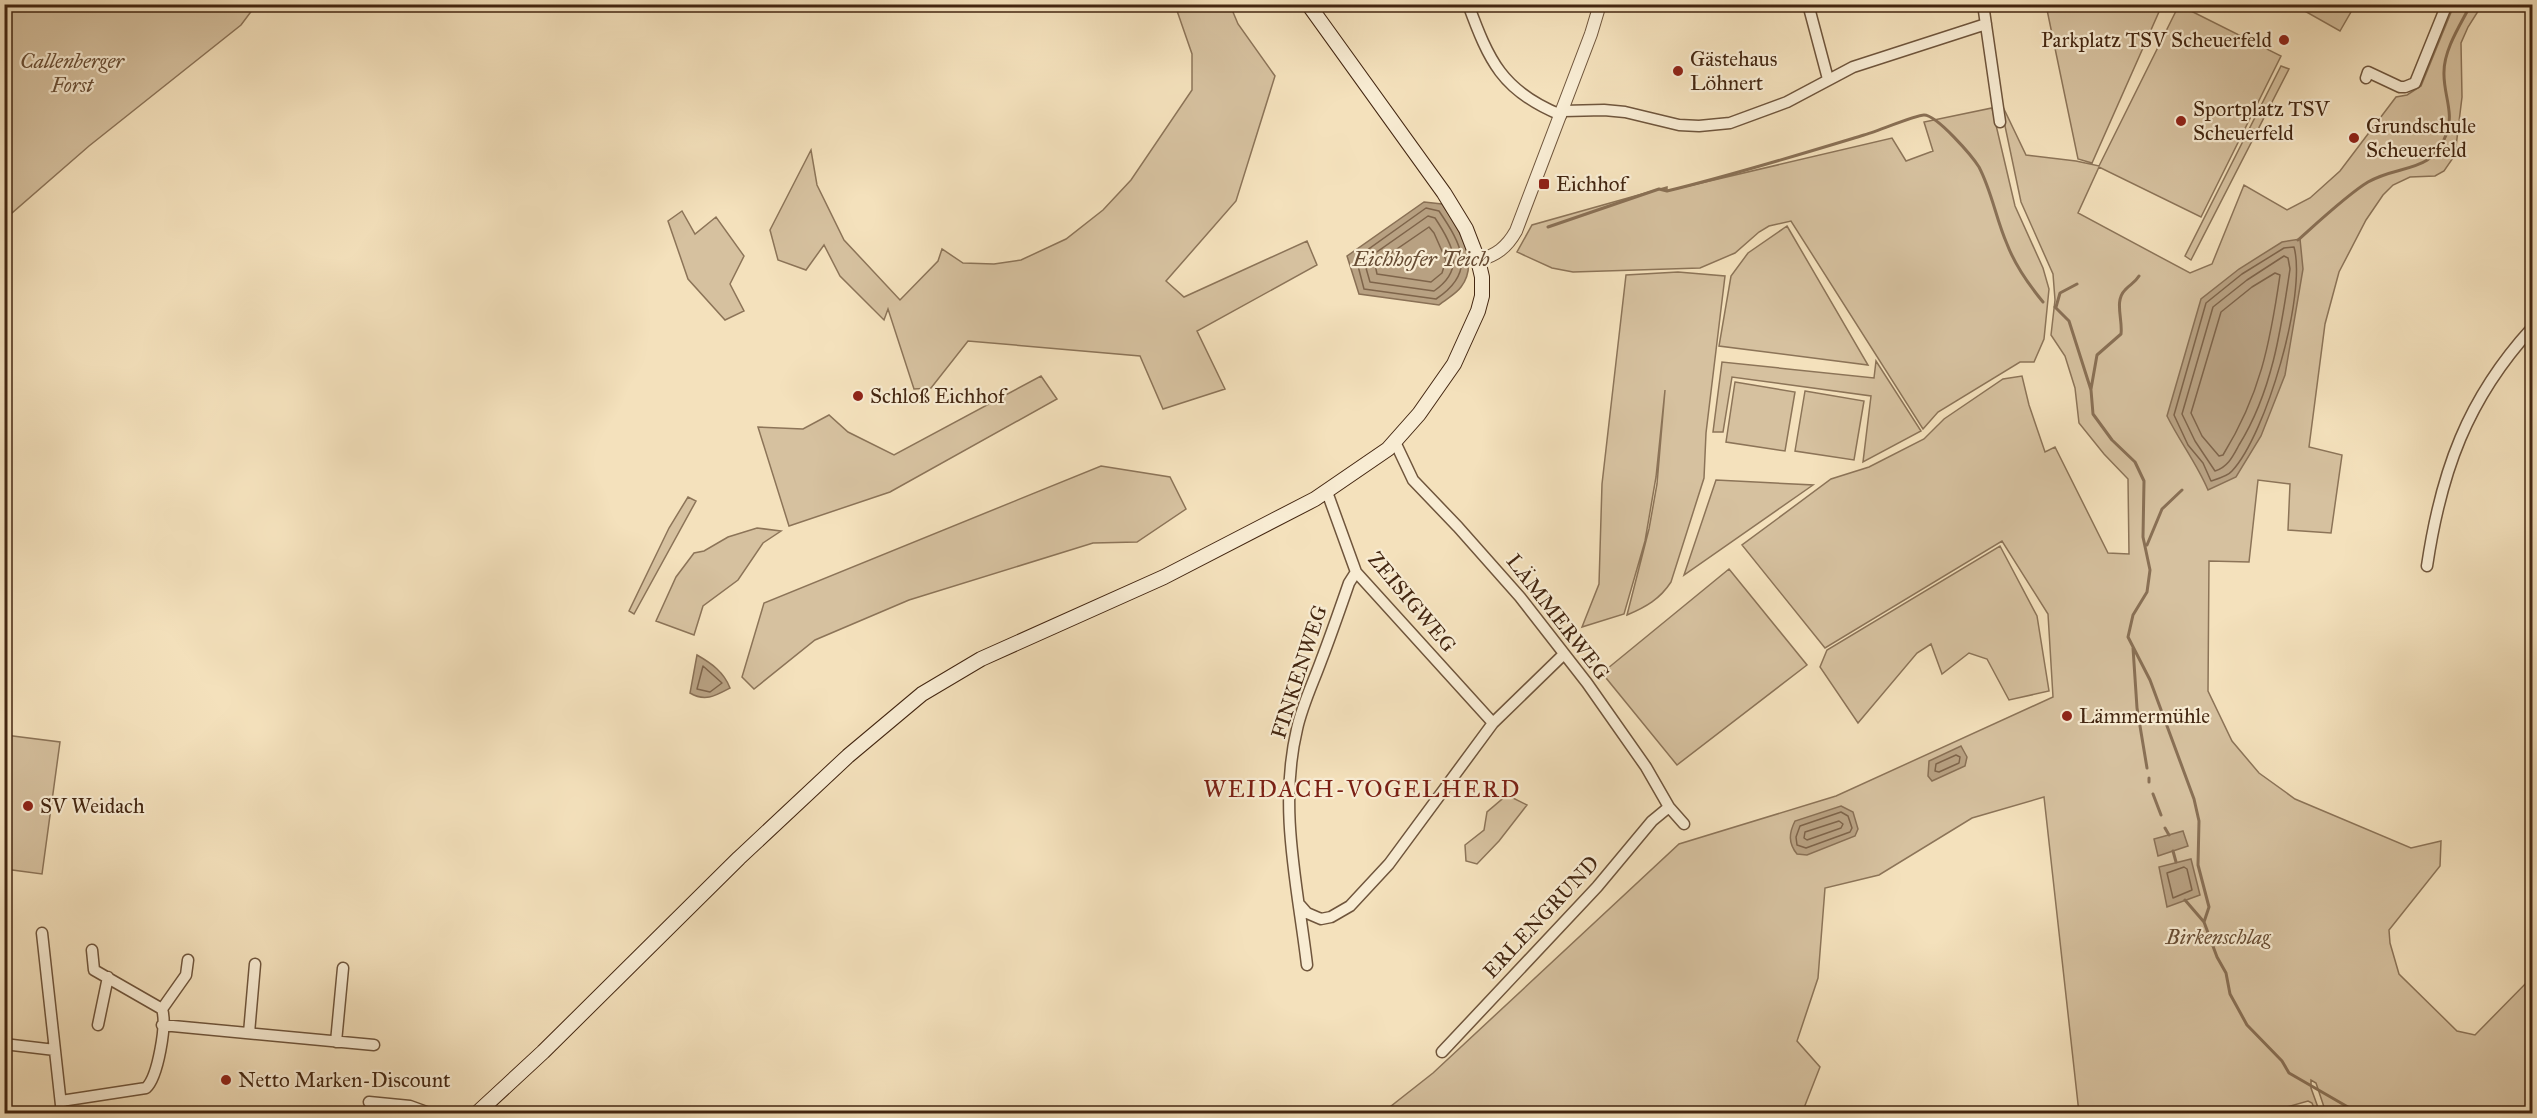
<svg xmlns="http://www.w3.org/2000/svg" width="2537" height="1118" font-family="'IM FELL Great Primer',serif">
  <style>
    .green { fill: #d6c19f; stroke: #8c7458; stroke-width: 1.5 }
    .water { fill: #b8a182; stroke: #897055; stroke-width: 1.5 }
    .lines { fill: none; stroke-linecap: round; stroke-linejoin: round }
    .shore { stroke: #7e644a; stroke-width: 1.5 }
    .stream { stroke: #897055; stroke-width: 3 }
    .minor-casing { stroke: #6f553c; stroke-width: 13 }
    .tertiary-casing { stroke: #6f553c; stroke-width: 14 }
    .secondary-casing { stroke: #432611; stroke-width: 16 }
    .minor { stroke: #f8ecd3; stroke-width: 10 }
    .tertiary { stroke: #f8ecd3; stroke-width: 12 }
    .secondary { stroke: #f8ecd3; stroke-width: 14 }
    .poi-dot { fill: #8f2418; stroke: #f8ecd3; stroke-width: 2 }
    .labels { text-anchor: middle; stroke-width: 4.5; stroke-linejoin: round; paint-order: stroke }
    .poi-label { font-size: 21px; fill: #432611; stroke: #f8ecd3; text-anchor: start }
    .park-label { font-size: 21px; font-style: italic; fill: #684d34; stroke: #f8ecd3 }
    .street-label { font-size: 21px; fill: #432611; stroke: #f8ecd3 }
    .water-label { font-size: 22px; font-style: italic; fill: #664b33; stroke: #f8ecd3 }
    .quarter-label { font-size: 24px; letter-spacing: 1.5px; fill: #7a1f14; stroke: #f8ecd3 }
  </style>
  <rect width="100%" height="100%" fill="#f4e1bc"/>
  <filter id="stains"><feTurbulence type="fractalNoise" baseFrequency=".00333" numOctaves="4"/><feColorMatrix values="0 0 0 0 .2 0 0 0 0 .09 0 0 0 0 .02 0 0 0 .5 -.17"/></filter>
  <radialGradient id="worn" r=".72"><stop offset=".6" stop-color="#630" stop-opacity="0"/><stop offset="1" stop-color="#630" stop-opacity=".3"/></radialGradient>
  <!-- green -->
  <path class="green" d="M5,4H256V5L241,25L89,146L5,219Z
    M1175,5H1230L1238,24L1275,76L1236,201L1166,281L1184,297L1307,241L1317,265L1197,331L1225,389L1163,409L1140,356L968,341L931,388L914,389L888,309L884,320L840,276L824,245L806,270L778,260L770,230L811,150L817,185L844,240L900,300L938,261L942,249L963,263L994,264L1021,260L1066,239L1103,210L1131,180L1192,90V54Z
    M2046,5H2162L2092,163L2078,159Z
    M2179,5L2281,56L2201,217L2099,167L2078,213L2190,273L2212,264L2244,185L2287,210L2310,198L2340,171L2396,97L2407,95L2421,86L2454,5H2482L2468,27L2461,43L2462,97L2455,155L2444,171L2435,176L2410,177L2393,185L2383,195L2366,220L2339,272L2325,324L2309,447L2342,455L2331,533L2288,530L2290,484L2258,480L2249,562L2209,561L2208,691L2232,741L2259,773L2295,799L2411,848L2441,841L2440,866L2389,930L2390,943L2399,974L2457,1031L2475,1035L2532,977V1113H2326L2316,1083L2311,1080V1088L2320,1113H2316L2312,1103L2308,1101L2266,1113H2079L2044,797L1972,818L1879,875L1825,888L1818,978L1797,1041L1820,1067L1802,1113L1381,1114L1433,1073L1679,844L1836,796L2053,697L2048,614L2002,541L1825,648L1742,545L1831,479L1869,467L1924,439L1944,419L2003,379L2022,376L2029,405L2045,452L2055,447L2108,553L2129,554L2128,479L2104,454L2079,423L2075,388L2065,356L2051,335L2055,300L2053,274L2021,202L2001,107H2003L2026,155L2076,161L2099,166Z
    M2294,5H2355L2340,31Z
    M2281,66L2289,69L2191,260L2185,256Z
    M1992,108L2015,206L2043,268L2049,289L2044,339L2034,362H2020L1938,412L1923,429L1791,221L1769,226L1759,232L1735,253L1700,268L1573,272L1552,268L1517,252L1532,225L1667,187V191L1892,138L1906,161L1933,151L1924,122Z
    M682,211L695,234L716,217L744,256L730,284L744,311L725,320L688,279L668,221Z
    M1787,226L1868,365L1719,346L1731,276L1748,253Z
    M1678,272L1725,276L1706,433L1704,478L1671,582C1660,599 1646,607 1627,615L1649,529L1657,484L1665,390L1656,477L1645,541L1624,614L1582,627L1599,584L1602,484L1626,275Z
    M1876,361L1921,431L1863,462L1871,396L1732,377L1723,432H1713L1722,362L1874,378Z
    M1041,376L1057,399L890,492L789,526L758,427L803,429L829,415L848,432L894,455Z
    M1735,382L1795,392L1785,451L1726,442Z
    M1805,391L1864,401L1854,460L1795,451Z
    M1101,466L1170,477L1186,509L1137,542L1093,543L909,600L815,640L754,689L742,677L764,603Z
    M1716,480L1813,485L1684,575Z
    M688,497L696,501L634,614L629,611L669,528Z
    M757,528L781,531L763,543L738,580L703,606L694,635L656,621L676,577L694,553L704,551L728,537Z
    M2000,546L2037,616L2049,691L2009,700L1987,659L1969,653L1942,674L1931,644L1917,653L1858,723L1820,667L1827,650Z
    M1729,569L1807,665L1677,765L1602,673Z
    M5,735L60,742L42,874L5,869Z
    M1507,795L1527,805L1499,841L1477,864L1466,861L1465,845L1484,830L1487,812Z"/>
  <!-- water -->
  <path class="water" d="M1424,202L1442,204C1457,226 1481,261 1461,287C1456,294 1446,299 1439,305L1359,294L1347,256Z
    M2300,239L2303,269L2285,375L2261,436L2236,477L2208,490C2197,464 2180,442 2167,416L2201,299L2239,269L2282,242Z
    M697,655C711,663 724,672 730,688C715,696 705,702 690,693Z
    M1961,746L1967,757L1965,766L1932,781L1928,776L1929,761Z
    M1841,806L1853,812L1858,829L1855,836L1807,855L1797,854C1788,843 1789,833 1795,821Z
    M2183,831L2188,846L2158,856L2154,839Z
    M2191,859L2200,895L2167,907L2159,867Z"/>
  <g class="lines">
    <!-- shore -->
    <path class="shore" d="M1426,208L1439,211C1462,245 1477,272 1436,299L1364,289L1356,258Z
      M1428,216L1435,218C1453,245 1466,269 1434,291L1370,282L1364,261Z
      M1429,227L1434,233L1446,260L1442,273L1431,282L1377,274L1375,264Z
      M2294,247C2307,294 2266,435 2232,471C2228,476 2217,479 2211,481L2203,463L2188,445L2174,415L2206,303L2242,274L2284,248Z
      M2284,256L2288,258L2290,269C2281,330 2272,392 2239,445C2233,456 2228,467 2215,471L2195,441L2182,414L2213,307L2247,280Z
      M2275,273L2280,275C2270,344 2260,395 2223,455L2219,456L2202,436L2191,413L2221,312L2252,287Z
      M703,666L722,683L710,692L697,689Z
      M1956,755L1960,757L1959,763L1939,772L1935,771L1936,764Z
      M1841,812L1848,816L1852,828L1850,832L1806,848L1797,845L1796,837L1800,826Z
      M1839,821L1843,824L1841,828L1807,840L1804,838L1805,832Z
      M2184,867L2187,869L2192,890L2173,898L2167,873Z"/>
    <!-- stream -->
    <path class="stream" d="M1548,227L1659,189L1667,191C1733,175 1798,155 1864,135C1875,132 1916,115 1924,115C1937,115 1972,156 1979,167C1992,192 1996,219 2007,244C2015,265 2029,285 2043,302
      M2298,240C2316,224 2348,194 2368,182C2399,164 2432,174 2446,135C2455,113 2443,94 2444,72C2444,49 2461,24 2471,4
      M2055,307L2069,321L2091,390L2093,414L2112,440L2135,462L2144,481L2143,537L2150,570L2147,592L2133,615L2128,637L2150,680L2194,799L2199,821L2198,865L2209,907L2204,922
      M2056,307L2060,293L2077,284
      M2091,389L2097,355L2121,334C2123,320 2114,301 2125,290C2130,284 2134,284 2139,276
      M2147,545L2162,509L2182,490
      M2133,648L2137,708L2147,768
      M2149,778V782
      M2153,794L2161,815
      M2165,828L2169,835
      M2173,851L2176,862
      M2185,900L2204,922L2217,957L2226,973L2230,994L2247,1025L2282,1061L2289,1073L2360,1114"/>
    <!-- minor casing -->
    <g class="minor-casing">
      <path id="minor" d="M1468,4C1489,61 1502,91 1561,115
        M1808,4L1828,79
        M1983,4L2000,122
        M2366,78L2368,72L2400,87H2405L2415,83L2447,4
        M1563,111L1604,110L1625,112L1679,125L1699,126L1730,123L1787,102L1853,67L1986,24
        M1395,442L1413,480L1458,527L1520,597L1587,683L1646,767L1669,807L1684,824
        M1327,492L1356,572L1493,723
        M2427,566C2441,472 2467,399 2532,328
        M2532,583V584
        M1300,905L1307,913L1321,919L1331,917L1350,906L1389,864L1493,723L1564,654
        M42,933L62,1114
        M1307,965C1298,888 1278,808 1297,729C1302,706 1313,683 1321,661C1331,635 1340,609 1349,583L1356,572
        M162,1009L186,975L188,960
        M98,1025L108,977
        M162,1025L374,1045
        M249,1033L255,964
        M336,1042L343,968
        M4,1044L55,1050
        M1442,1052L1597,887L1652,821L1669,807
        M61,1101L146,1088C158,1077 167,1024 162,1009L94,970L92,950
        M369,1102L410,1106L432,1114"/>
    </g>
    <!-- tertiary casing -->
    <g class="tertiary-casing">
      <path id="tertiary" d="M1478,260C1496,256 1507,247 1516,231L1591,34L1600,4"/>
    </g>
    <!-- secondary casing -->
    <g class="secondary-casing">
      <path id="secondary" d="M476,1114L543,1052L739,858L848,756L922,694L981,659L1164,577L1315,499L1388,449L1419,414L1454,364L1478,311L1482,296V277L1478,260L1466,229L1444,193L1308,4"/>
    </g>
    <!-- minor -->
    <use href="#minor" class="minor"/>
    <!-- tertiary -->
    <use href="#tertiary" class="tertiary"/>
    <!-- secondary -->
    <use href="#secondary" class="secondary"/>
  </g>
  <!-- markers -->
  <g class="poi-dot">
    <circle cx="2284" cy="40" r="6"/>
    <circle cx="1678" cy="71" r="6"/>
    <circle cx="2181" cy="121" r="6"/>
    <circle cx="2354" cy="138" r="6"/>
    <rect x="1538" y="178" width="12" height="12" rx="3"/>
    <circle cx="858" cy="396" r="6"/>
    <circle cx="2067" cy="716" r="6"/>
    <circle cx="28" cy="806" r="6"/>
    <circle cx="226" cy="1080" r="6"/>
  </g>
  <g class="labels">
    <!-- poi labels -->
    <g class="poi-label">
      <text x="2272" y="47" text-anchor="end">Parkplatz TSV Scheuerfeld</text>
      <text x="1690" y="66">Gästehaus<tspan x="1690" dy="24">Löhnert</tspan></text>
      <text x="2193" y="116">Sportplatz TSV<tspan x="2193" dy="24">Scheuerfeld</tspan></text>
      <text x="2366" y="133">Grundschule<tspan x="2366" dy="24">Scheuerfeld</tspan></text>
      <text x="1556" y="191">Eichhof</text>
      <text x="870" y="403">Schloß Eichhof</text>
      <text x="2079" y="723">Lämmermühle</text>
      <text x="40" y="813">SV Weidach</text>
      <text x="238" y="1087">Netto Marken-Discount</text>
    </g>
    <!-- park labels -->
    <g class="park-label">
      <text x="72" y="68">Callenberger<tspan x="72" dy="24">Forst</tspan></text>
      <text x="2218" y="944">Birkenschlag</text>
    </g>
    <!-- street labels -->
    <g class="street-label">
      <text transform="translate(1412 602) rotate(50)" y="7">ZEISIGWEG</text>
      <text transform="translate(1558 617) rotate(52)" y="7">LÄMMERWEG</text>
      <text transform="translate(1299 672) rotate(-72)" y="7">FINKENWEG</text>
      <text transform="translate(1541 917) rotate(-47)" y="7">ERLENGRUND</text>
    </g>
    <!-- water labels -->
    <g class="water-label">
      <text x="1421" y="266">Eichhofer Teich</text>
    </g>
    <!-- quarter labels -->
    <g class="quarter-label">
      <text x="1362" y="797">WEIDACH-VOGELHERD</text>
    </g>
  </g>
  <!-- margin -->
  <rect width="2537" height="1118" fill="none" stroke="#f4e1bc" stroke-width="24"/>
  <rect x="6" y="6" width="2525" height="1106" fill="none" stroke="#432611" stroke-width="3"/>
  <rect x="12" y="12" width="2513" height="1094" fill="none" stroke="#432611" stroke-width="1.5"/>
  <rect width="100%" height="100%" filter="url(#stains)"/>
  <rect width="100%" height="100%" fill="url(#worn)"/>
</svg>
